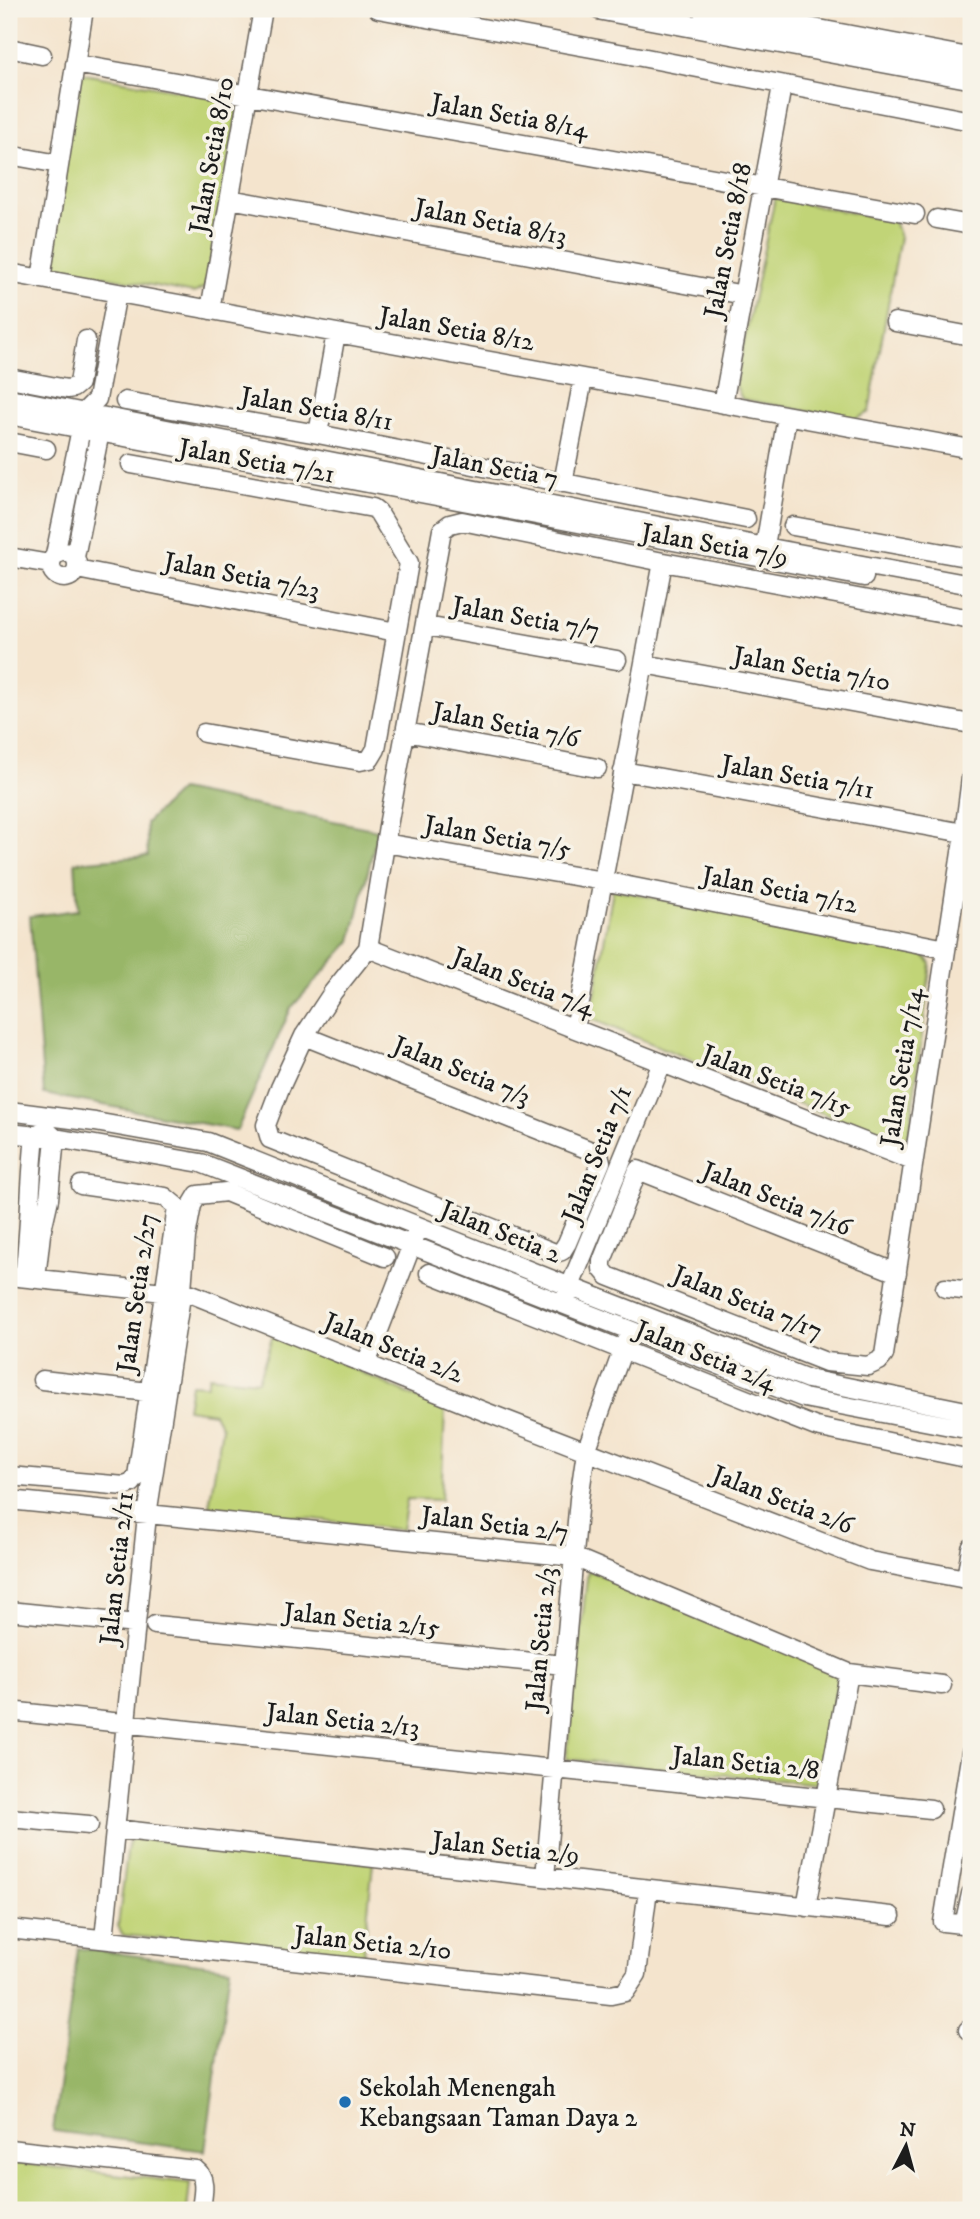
<svg xmlns="http://www.w3.org/2000/svg" width="980" height="2219" font-family="'IM FELL DW Pica',serif">
  <style>
    .green { fill: #c1d477; stroke: #6e784a; stroke-width: 2 }
    .forest { fill: #98b668; stroke: #5a6942; stroke-width: 2 }
    .lines { fill: none; stroke-linecap: round; stroke-linejoin: round }
    .minor-casing { stroke: #68625a; stroke-width: 21 }
    .major-casing { stroke: #68625a; stroke-width: 24 }
    .minor { stroke: #fff; stroke-width: 18 }
    .major { stroke: #fff; stroke-width: 21 }
    .poi-dot { fill: #1f6fb2; stroke: #f7f3e8; stroke-width: 2.5 }
    .labels { text-anchor: middle; stroke-width: 7; stroke-linejoin: round; paint-order: stroke }
    .street-label { font-size: 26px; fill: #1c1c1c; stroke: #f7f3e8 }
    .poi-label { font-size: 26px; fill: #1c1c1c; stroke: #f7f3e8; text-anchor: start }
  </style>
  <rect width="100%" height="100%" fill="#f7f3e8"/>
  <filter id="ink" filterUnits="userSpaceOnUse"><feTurbulence type="fractalNoise" baseFrequency=".0143" numOctaves="2"/><feDisplacementMap in="SourceGraphic" scale="14" xChannelSelector="R" yChannelSelector="G"/><feConvolveMatrix kernelMatrix="1 2 1 2 8 2 1 2 1" color-interpolation-filters="sRGB"/></filter>
  <filter id="wash" filterUnits="userSpaceOnUse"><feTurbulence type="fractalNoise" baseFrequency=".00686" numOctaves="4" result="noise"/><feDisplacementMap in="SourceGraphic" scale="28" xChannelSelector="R" yChannelSelector="G"/><feGaussianBlur stdDeviation="1.57" result="paint"/><feColorMatrix in="noise" values="0 0 0 0 0 0 0 0 0 0 0 0 0 0 0 0 0 1.4 0 .05"/><feComposite in="paint" operator="in"/></filter>
  <g filter="url(#wash)">
    <rect width="100%" height="100%" fill="#f4e4cd"/>
    <!-- green -->
    <path class="green" d="M78,73L239,101L207,286L194,293L47,266Z
      M775,198L894,221L900,237L869,412L854,420L742,399L735,384Z
      M613,889L923,954L931,963L910,1129L906,1138L896,1143L591,1019Z
      M274,1332L445,1411L441,1500L407,1499L402,1530L209,1506L222,1428L214,1413L187,1409L191,1384L207,1385L209,1376L258,1381Z
      M588,1570L839,1673L819,1784L566,1759Z
      M136,1838L373,1863L363,1959L123,1935L118,1926L128,1846L130,1840Z
      M9,2162L190,2183L187,2210H9Z"/>
    <!-- forest -->
    <path class="forest" d="M180,790L378,830L351,941L291,1008L237,1130L44,1094L30,916L78,910L75,862L148,856L146,823Z
      M78,1948L230,1968L205,2151L53,2131Z"/>
  </g>
  <g filter="url(#ink)">
    <g class="lines">
      <!-- minor casing -->
      <g class="minor-casing">
        <path id="minor" d="M378,9L641,57L971,121
          M9,48L42,55
          M75,64L915,214
          M9,155L59,164
          M230,199L744,295
          M937,219L971,225
          M9,273L971,449
          M41,279L84,9
          M210,310L263,9
          M895,322L971,336
          M9,378L67,389L73,388L79,383L86,340
          M9,398L765,547L971,585
          M125,401L318,434L746,519
          M723,404L782,86
          M84,412L97,399L117,293
          M9,415L864,577
          M318,434L336,333
          M9,442L46,449
          M131,464L373,508L378,512L409,563L376,749L370,759L360,761L204,733
          M563,483L583,379
          M793,526L971,558
          M51 565a13 13 0 1 1 26 0a13 13 0 1 1-26 0Z
          M55,555L83,419
          M9,557L50,564
          M75,557L102,422
          M763,558L787,416
          M77,569L396,632
          M426,626L617,660
          M644,664L971,724
          M406,732L597,768
          M623,771L964,833
          M385,843L603,881L946,949
          M368,948L913,1161
          M575,1029L663,562
          M304,1036L599,1154L601,1162L567,1243L562,1251L555,1253L270,1139L266,1125L280,1088L304,1036L333,992L368,948L388,826L442,530L450,524L462,521L663,562L971,619
          M9,1111L95,1122L208,1142L558,1282L808,1379L971,1412
          M9,1133L55,1138L201,1163L804,1398L971,1430
          M429,1273L816,1427L971,1459
          M897,1273L638,1170L602,1261V1269L608,1276L826,1362L868,1366L879,1361L884,1355C911,1181 937,1007 964,833L971,778
          M9,1276L164,1292
          M24,1277C30,1230 30,1183 35,1135L43,1131
          M36,1278L41,1234L49,1199L55,1138L47,1131
          M945,1288L971,1291
          M182,1290L483,1411L870,1561L966,1579L971,1548
          M566,1296L662,1063
          M366,1364L416,1234
          M42,1380L149,1392
          M9,1476L125,1486L132,1483L137,1476L177,1207L165,1197L81,1185
          M9,1500L574,1557L849,1673L942,1685
          M9,1611L136,1624
          M155,1625L564,1665
          M9,1711L931,1809
          M971,1752L943,1922L971,1925
          M9,1818L89,1825
          M115,1829L891,1916
          M545,1877L579,1499L586,1451L626,1341
          M806,1907L849,1673
          M964,1925L971,1894
          M9,1929L611,1995L625,1992L637,1974L648,1889
          M104,1939L147,1515L182,1290L186,1237L192,1205L198,1195L226,1192L385,1257
          M968,2030L971,2032
          M9,2149L196,2170C208,2179 202,2197 201,2210"/>
      </g>
      <!-- major casing -->
      <g class="major-casing">
        <path id="major" d="M600,9L971,78
          M703,9L971,59"/>
      </g>
      <!-- minor -->
      <use href="#minor" class="minor"/>
      <!-- major -->
      <use href="#major" class="major"/>
    </g>
  </g>
  <!-- markers -->
  <circle class="poi-dot" cx="345" cy="2102" r="7"/>
  <g class="labels">
    <!-- street labels -->
    <g class="street-label">
      <text transform="translate(510 115) rotate(10)" y="9">Jalan Setia 8/14</text>
      <text transform="translate(211 155) rotate(-80)" y="9">Jalan Setia 8/10</text>
      <text transform="translate(491 221) rotate(11)" y="9">Jalan Setia 8/13</text>
      <text transform="translate(727 240) rotate(-79)" y="9">Jalan Setia 8/18</text>
      <text transform="translate(457 328) rotate(10)" y="9">Jalan Setia 8/12</text>
      <text transform="translate(317 408) rotate(10)" y="9">Jalan Setia 8/11</text>
      <text transform="translate(257 460) rotate(10)" y="9">Jalan Setia 7/21</text>
      <text transform="translate(495 466) rotate(11)" y="9">Jalan Setia 7</text>
      <text transform="translate(715 544) rotate(10)" y="9">Jalan Setia 7/9</text>
      <text transform="translate(242 575) rotate(11)" y="9">Jalan Setia 7/23</text>
      <text transform="translate(526 617) rotate(10)" y="9">Jalan Setia 7/7</text>
      <text transform="translate(812 668) rotate(10)" y="9">Jalan Setia 7/10</text>
      <text transform="translate(506 724) rotate(11)" y="9">Jalan Setia 7/6</text>
      <text transform="translate(798 776) rotate(10)" y="9">Jalan Setia 7/11</text>
      <text transform="translate(498 836) rotate(10)" y="9">Jalan Setia 7/5</text>
      <text transform="translate(780 889) rotate(11)" y="9">Jalan Setia 7/12</text>
      <text transform="translate(524 981) rotate(21)" y="9">Jalan Setia 7/4</text>
      <text transform="translate(901 1067) rotate(-81)" y="9">Jalan Setia 7/14</text>
      <text transform="translate(462 1070) rotate(22)" y="9">Jalan Setia 7/3</text>
      <text transform="translate(777 1080) rotate(21)" y="9">Jalan Setia 7/15</text>
      <text transform="translate(596 1154) rotate(-68)" y="9">Jalan Setia 7/1</text>
      <text transform="translate(777 1198) rotate(22)" y="9">Jalan Setia 7/16</text>
      <text transform="translate(501 1231) rotate(22)" y="9">Jalan Setia 2</text>
      <text transform="translate(136 1293) rotate(-82)" y="9">Jalan Setia 2/27</text>
      <text transform="translate(748 1302) rotate(22)" y="9">Jalan Setia 7/17</text>
      <text transform="translate(394 1347) rotate(22)" y="9">Jalan Setia 2/2</text>
      <text transform="translate(706 1355) rotate(22)" y="9">Jalan Setia 2/4</text>
      <text transform="translate(783 1499) rotate(21)" y="9">Jalan Setia 2/6</text>
      <text transform="translate(495 1523) rotate(7)" y="9">Jalan Setia 2/7</text>
      <text transform="translate(116 1568) rotate(-84)" y="9">Jalan Setia 2/11</text>
      <text transform="translate(362 1619) rotate(6)" y="9">Jalan Setia 2/15</text>
      <text transform="translate(540 1639) rotate(-85)" y="9">Jalan Setia 2/3</text>
      <text transform="translate(343 1719) rotate(6)" y="9">Jalan Setia 2/13</text>
      <text transform="translate(746 1762) rotate(6)" y="9">Jalan Setia 2/8</text>
      <text transform="translate(506 1847) rotate(6)" y="9">Jalan Setia 2/9</text>
      <text transform="translate(373 1942) rotate(6)" y="9">Jalan Setia 2/10</text>
    </g>
    <!-- poi labels -->
    <g class="poi-label">
      <text x="359" y="2096">Sekolah Menengah<tspan x="359" dy="30">Kebangsaan Taman Daya 2</tspan></text>
    </g>
  </g>
  <!-- margin -->
  <rect width="980" height="2219" fill="none" stroke="#f7f3e8" stroke-width="35"/>
  <!-- north arrow -->
  <g transform="translate(906 2146) rotate(6)" stroke="#f7f3e8" stroke-width="5" paint-order="stroke">
  <path d="M0-5L12 26L0 18L-12 26Z" fill="#1c1c1c"/>
  <text y="-10" font-size="19" font-weight="bold" text-anchor="middle" fill="#1c1c1c">N</text>
  </g>
</svg>
